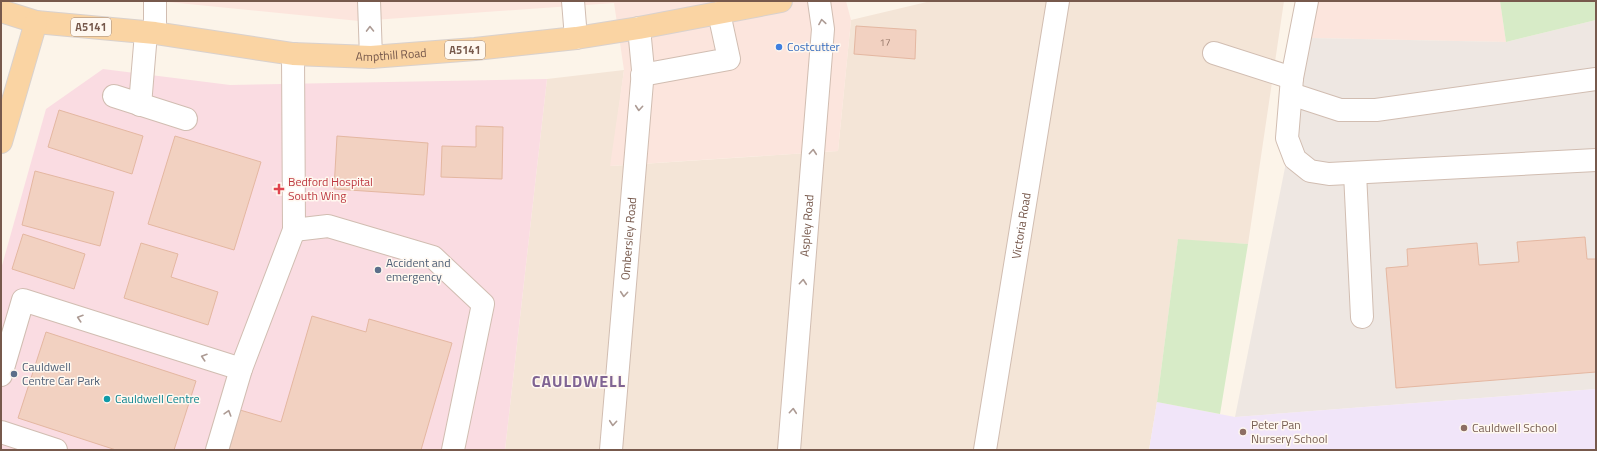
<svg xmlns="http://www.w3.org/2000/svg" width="1597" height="451" font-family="'Titillium Web',sans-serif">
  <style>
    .residential { fill: #f4e5d7 }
    .commercial { fill: #fce5dd }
    .industrial { fill: #eee7e2 }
    .education { fill: #f1e5f9 }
    .medical { fill: #fadce2 }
    .green { fill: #d7ebc7 }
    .building { fill: #f2d1c1; stroke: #e4b7a1 }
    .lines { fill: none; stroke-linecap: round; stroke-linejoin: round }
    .minor-casing { stroke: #d1bdb1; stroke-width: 24 }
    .major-casing { stroke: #d9d1cd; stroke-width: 24 }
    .minor { stroke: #fff; stroke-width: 22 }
    .major { stroke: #fad4a3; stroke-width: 22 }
    .oneway { stroke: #ad9b94 }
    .shop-dot { fill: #3f7fe0; stroke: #fff8f0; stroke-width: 1.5 }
    .health-dot { fill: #e0444e; stroke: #fff8f0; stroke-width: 1.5 }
    .service-dot { fill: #5c6f8a; stroke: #fff8f0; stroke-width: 1.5 }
    .culture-dot { fill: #0f9aa8; stroke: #fff8f0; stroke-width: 1.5 }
    .education-dot { fill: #8d6e63; stroke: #fff8f0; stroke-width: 1.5 }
    .labels { text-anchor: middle; stroke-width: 3; stroke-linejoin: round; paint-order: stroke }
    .number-label { font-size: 10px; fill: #967769 }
    .shield { fill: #fff8f0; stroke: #a0897d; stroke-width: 1 }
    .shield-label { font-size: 11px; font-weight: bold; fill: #77594c }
    .shop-label { font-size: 12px; fill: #366cbe; stroke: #fff8f0; text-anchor: start }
    .street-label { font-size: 12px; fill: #77594c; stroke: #fff8f0 }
    .health-label { font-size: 12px; fill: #be3a42; stroke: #fff8f0; text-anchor: start }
    .service-label { font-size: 12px; fill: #4e5e75; stroke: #fff8f0; text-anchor: start }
    .culture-label { font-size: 12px; fill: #0d838f; stroke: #fff8f0; text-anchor: start }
    .education-label { font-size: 12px; fill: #785e54; stroke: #fff8f0; text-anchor: start }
    .district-label { font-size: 16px; font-weight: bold; letter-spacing: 1px; fill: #806493; stroke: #fff8f0 }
  </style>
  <rect width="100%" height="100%" fill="#fcf4e9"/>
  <!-- residential -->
  <path class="residential" d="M931,1H1284L1248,244L1178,240L1157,402L1149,450H505L547,79L624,70L611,166L838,151L851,20Z"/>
  <!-- commercial -->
  <path class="commercial" d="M158,1H846L851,20L838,151L610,166L624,70L614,3L359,21Z
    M1316,1H1500L1506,42L1311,38Z"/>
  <!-- industrial -->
  <path class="industrial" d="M1596,20V389L1235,417L1311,38L1506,42Z"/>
  <!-- education -->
  <path class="education" d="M1596,389V450H1149L1157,402L1235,417Z"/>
  <!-- medical -->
  <path class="medical" d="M103,69L230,85L547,79L505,450H1V269L46,109Z"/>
  <!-- green -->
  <path class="green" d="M1500,1H1596V20L1506,42Z
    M1178,239L1248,244L1220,414L1157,402Z"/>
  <!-- building -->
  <path class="building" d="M856,26L916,30L915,59L854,54Z
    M59,110L143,136L132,174L48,147Z
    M476,126L503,127L502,179L441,177L442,146L476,147Z
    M175,136L261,162L234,250L148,224Z
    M337,136L428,143L424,195L334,189Z
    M35,171L114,192L100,246L22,225Z
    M23,234L85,254L74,289L12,269Z
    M1585,237L1587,259H1596V372L1396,388L1386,268L1408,266L1407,249L1477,243L1479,265L1519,262L1517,242Z
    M141,243L178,254L171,277L218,292L208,325L124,298Z
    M312,316L366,332L369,319L452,343L421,450H229L240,410L281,422Z
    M46,332L196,381L174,450H116L18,418Z"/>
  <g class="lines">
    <!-- minor casing -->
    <g class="minor-casing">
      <g id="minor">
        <path d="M155,1V33"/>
        <path d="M369,1L371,57"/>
        <path d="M573,1L576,38"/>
        <path d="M1307,1L1292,78L1287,138L1295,159L1310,171L1329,174L1596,160"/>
        <path d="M1214,53L1292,78"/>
        <path d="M642,75L729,59L719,13"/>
        <path d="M1291,94L1340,110H1376L1596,79"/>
        <path d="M114,96L186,119"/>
        <path d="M140,105L146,33"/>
        <path d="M1355,173L1362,317"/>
        <path d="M294,230L328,226L433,257L483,304L453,450"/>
        <path d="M1,375L23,300L241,369"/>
        <path d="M1,432L56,450"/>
        <path d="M217,450L241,369L294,230L293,54"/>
        <path id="s1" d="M611,450L643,70L639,28"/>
        <path id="s2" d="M789,450L823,29L819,1"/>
        <path id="s3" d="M985,450L1058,1"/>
      </g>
    </g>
    <!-- major casing -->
    <g class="major-casing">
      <g id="major">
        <path id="s4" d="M1,11L36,22L155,33L293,54L371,57L475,49L576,38L639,28L781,1"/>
        <path d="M1,142L36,22"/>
      </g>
    </g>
    <!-- minor -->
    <use href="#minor" class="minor"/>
    <!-- major -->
    <use href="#major" class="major"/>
  </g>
  <!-- one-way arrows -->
  <defs><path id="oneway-chevron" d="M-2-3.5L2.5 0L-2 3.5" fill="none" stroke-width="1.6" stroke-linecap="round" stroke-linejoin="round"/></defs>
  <g class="oneway">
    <use href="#oneway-chevron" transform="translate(822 22) rotate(-99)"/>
    <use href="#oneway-chevron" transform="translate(370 29) rotate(-91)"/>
    <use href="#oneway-chevron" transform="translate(639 108) rotate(95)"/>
    <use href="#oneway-chevron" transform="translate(813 152) rotate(-85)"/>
    <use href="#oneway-chevron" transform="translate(803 282) rotate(-85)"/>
    <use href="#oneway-chevron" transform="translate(624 294) rotate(95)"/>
    <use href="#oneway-chevron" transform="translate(80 318) rotate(-162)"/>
    <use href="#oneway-chevron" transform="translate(204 357) rotate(-162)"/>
    <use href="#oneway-chevron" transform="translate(793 411) rotate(-85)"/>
    <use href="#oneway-chevron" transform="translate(228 413) rotate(-73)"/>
    <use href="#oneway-chevron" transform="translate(613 423) rotate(95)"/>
  </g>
  <!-- markers -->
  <circle class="shop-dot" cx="779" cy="47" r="4"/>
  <path class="health-dot" d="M277 183h4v4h4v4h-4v4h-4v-4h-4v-4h4z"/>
  <g class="service-dot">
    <circle cx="378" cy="270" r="4"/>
    <circle cx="14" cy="374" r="4"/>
  </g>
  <circle class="culture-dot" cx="107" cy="399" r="4"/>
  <g class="education-dot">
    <circle cx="1464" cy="428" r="4"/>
    <circle cx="1243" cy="432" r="4"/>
  </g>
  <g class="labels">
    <!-- number labels -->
    <g class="number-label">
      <text x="885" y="46">17</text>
    </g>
    <!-- shield labels -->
    <g class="shield">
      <rect x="71" y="18" width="40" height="18" rx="3"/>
      <rect x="445" y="41" width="40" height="18" rx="3"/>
    </g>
    <g class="shield-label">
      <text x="91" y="31">A5141</text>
      <text x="465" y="54">A5141</text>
    </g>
    <!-- shop labels -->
    <g class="shop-label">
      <text x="787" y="51">Costcutter</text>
    </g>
    <!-- street labels -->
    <g class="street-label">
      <text dy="4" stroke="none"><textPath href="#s4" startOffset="394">Ampthill Road</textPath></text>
      <text dy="4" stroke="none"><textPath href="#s2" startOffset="225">Aspley Road</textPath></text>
      <text dy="4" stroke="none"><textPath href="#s3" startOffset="227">Victoria Road</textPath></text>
      <text dy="4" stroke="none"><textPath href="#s1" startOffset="212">Ombersley Road</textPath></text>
    </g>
    <!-- health labels -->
    <g class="health-label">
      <text x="288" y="186">Bedford Hospital<tspan x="288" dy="14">South Wing</tspan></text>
    </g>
    <!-- service labels -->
    <g class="service-label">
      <text x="386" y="267">Accident and<tspan x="386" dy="14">emergency</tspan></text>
      <text x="22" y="371">Cauldwell<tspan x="22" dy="14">Centre Car Park</tspan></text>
    </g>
    <!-- culture labels -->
    <g class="culture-label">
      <text x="115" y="403">Cauldwell Centre</text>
    </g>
    <!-- education labels -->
    <g class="education-label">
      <text x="1251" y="429">Peter Pan<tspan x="1251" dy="14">Nursery School</tspan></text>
      <text x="1472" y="432">Cauldwell School</text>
    </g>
    <!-- district labels -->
    <g class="district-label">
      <text x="579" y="387">CAULDWELL</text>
    </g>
  </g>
  <!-- border -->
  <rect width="1597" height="451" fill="none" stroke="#77594c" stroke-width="4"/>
</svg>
